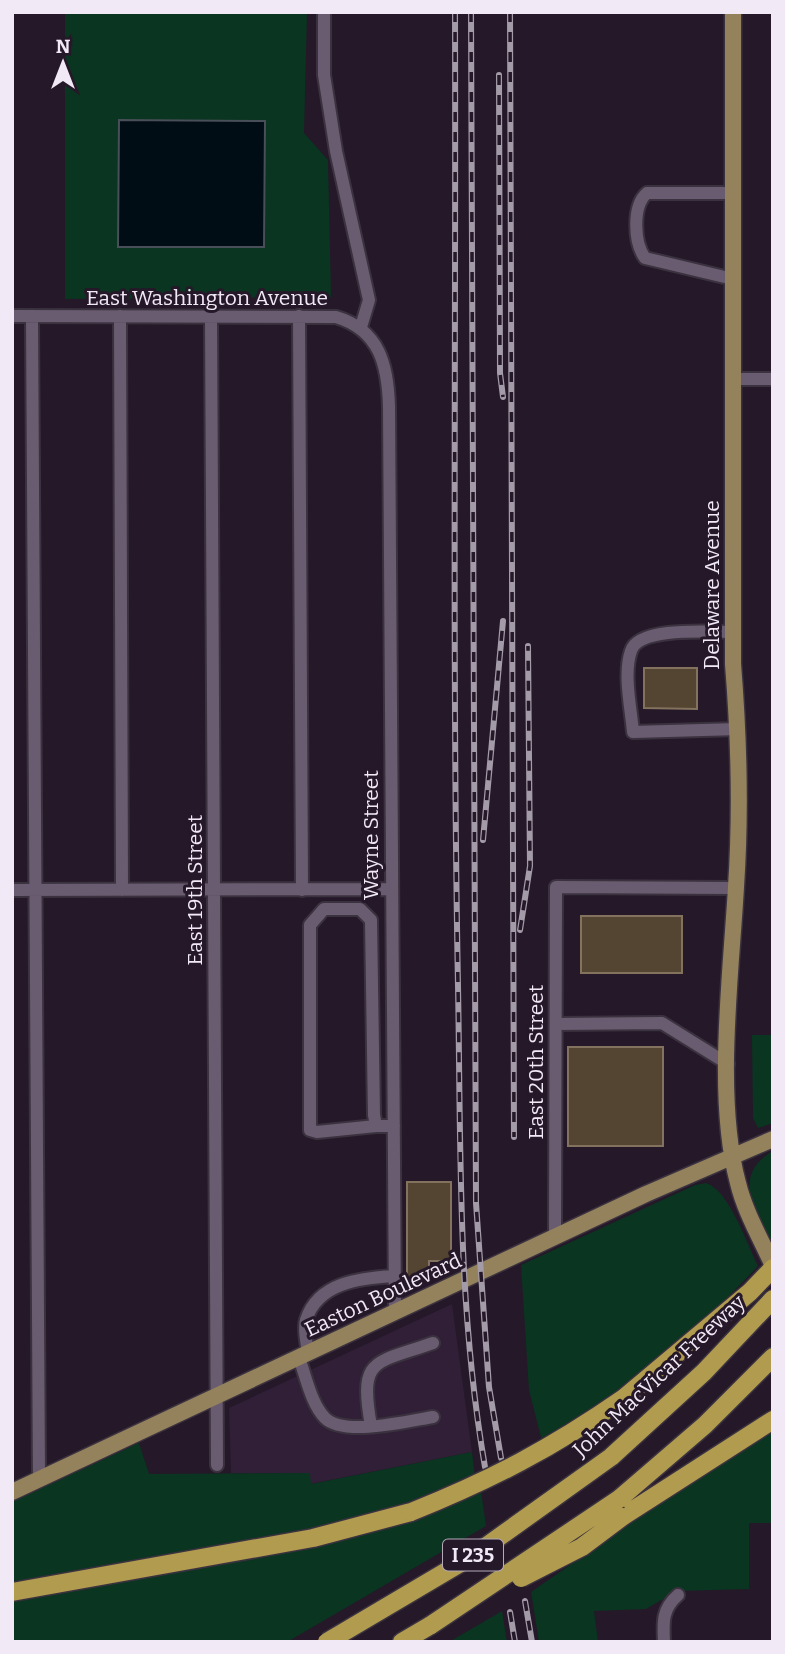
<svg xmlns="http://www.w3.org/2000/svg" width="785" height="1654" font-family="Bitter,serif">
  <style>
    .built { fill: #301f36 }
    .green { fill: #0a3520 }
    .water { fill: #000d15; stroke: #484f58; stroke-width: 2 }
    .building { fill: #534532; stroke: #82725e; stroke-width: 2 }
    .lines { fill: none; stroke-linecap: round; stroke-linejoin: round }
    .minor-casing { stroke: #3b323f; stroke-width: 16 }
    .major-casing { stroke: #3b323f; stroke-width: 19 }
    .highway-casing { stroke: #3b323f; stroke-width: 21 }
    .minor { stroke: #6a5c70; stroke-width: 12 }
    .major { stroke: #94825c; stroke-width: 16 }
    .highway { stroke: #b09b4e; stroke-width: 18 }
    .rail-casing { stroke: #a49ba8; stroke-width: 6 }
    .rail { stroke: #251829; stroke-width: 3.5; stroke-dasharray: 10; stroke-linecap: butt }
    .highway-bridge-casing { stroke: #3b323f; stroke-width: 21; stroke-linecap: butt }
    .highway-bridge { stroke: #b09b4e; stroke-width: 18 }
    .labels { text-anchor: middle; stroke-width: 6; stroke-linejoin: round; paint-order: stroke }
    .shield { fill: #251829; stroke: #b4aab8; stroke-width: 2 }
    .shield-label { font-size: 19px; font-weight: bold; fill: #f1e9f5 }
    .street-label { font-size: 21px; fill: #f1e9f5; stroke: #251829 }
  </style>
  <rect width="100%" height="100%" fill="#251829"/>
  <!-- built -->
  <path class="built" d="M452,1304L472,1452L310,1484L309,1473H231L229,1408Z"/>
  <!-- green -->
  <path class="green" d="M307,12L304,133L328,160L331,297L65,299V13Z
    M752,1035H773V1123L758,1128L753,1118Z
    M773,1151V1248C757,1214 729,1176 773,1151Z
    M706,1183C729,1190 747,1244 758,1266C695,1334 622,1394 542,1441L529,1390L521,1265L695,1185Z
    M773,1430V1523H749V1589L677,1591L646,1609L594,1611L598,1642H539L531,1592L678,1490Z
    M139,1443L149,1474L310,1473L311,1484L472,1452L475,1477L408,1504L348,1522L12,1582V1502Z
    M481,1491L486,1526L287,1642H12V1599L350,1537L414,1520Z
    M502,1611L507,1642H449Z"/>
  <!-- water -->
  <path class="water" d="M119,120L265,121L264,247H118Z"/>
  <!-- building -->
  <path class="building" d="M644,668H697V709L644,708Z
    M581,916H682V973H581Z
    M568,1047H663V1146H568Z
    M407,1182H451V1261H429V1271H420V1279H407Z"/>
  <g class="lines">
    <!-- minor casing -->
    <g class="minor-casing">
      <path id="minor" d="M324,12V75L336,151L369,300L361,327
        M733,193H647C632,206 634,243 645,258L733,279
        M12,316L336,317C380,330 388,366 389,407L395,1313
        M32,316L39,1479
        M120,316L122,890
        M211,316L217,1465
        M299,316L302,890
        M733,379H773
        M733,632C711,632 638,626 631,651C623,674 631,708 633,732L738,729
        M12,890L390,889
        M556,1024L662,1023L728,1064
        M376,1126L317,1132L310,1130V925L324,909H360L371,920L374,1115L376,1126H394
        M555,1237L556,887L736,888
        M308,1353C307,1344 303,1329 306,1320C318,1282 361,1278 395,1276
        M299,1358C306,1376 311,1404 325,1418C344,1437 409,1421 433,1417
        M371,1426C359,1357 373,1364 433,1343
        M664,1642C663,1622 662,1609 678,1595"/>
    </g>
    <!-- major casing -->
    <g class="major-casing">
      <path id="major" d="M733,12V664C739,738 741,812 736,887C731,975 715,1098 738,1183C745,1212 761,1239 773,1266
        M12,1492L646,1194L773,1139"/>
    </g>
    <!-- highway casing -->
    <g class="highway-casing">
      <path id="highway" d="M624,1398L750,1292L773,1268
        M611,1457L704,1372L773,1299
        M619,1499L705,1425L773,1357
        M622,1517L773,1420
        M12,1592L313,1538L411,1512
        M402,1642L431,1625"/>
    </g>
    <!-- minor -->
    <use href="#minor" class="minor"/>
    <!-- major -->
    <use href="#major" class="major"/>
    <!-- highway -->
    <use href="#highway" class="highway"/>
    <!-- rail casing -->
    <g class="rail-casing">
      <path id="rail" d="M455,12C456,337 452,661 458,986C461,1149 457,1305 485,1467
        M471,12L476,1203L489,1387L501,1458
        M510,12L514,1137
        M499,75L500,373L503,397
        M483,840L503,621
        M520,930L530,866L528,646
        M525,1601L532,1642
        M510,1612L515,1642"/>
    </g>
    <!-- rail -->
    <use href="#rail" class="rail"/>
    <!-- highway-bridge casing -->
    <g class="highway-bridge-casing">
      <path id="highway-bridge" d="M411,1512C493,1479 552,1448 624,1398
        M521,1578L582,1547L622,1517
        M431,1625L619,1499
        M327,1642L474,1555L611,1457"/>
    </g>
    <!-- highway-bridge -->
    <use href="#highway-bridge" class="highway-bridge"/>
  </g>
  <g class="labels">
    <!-- shield labels -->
    <rect class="shield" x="443" y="1539.5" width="60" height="31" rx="5"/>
    <g class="shield-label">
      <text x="473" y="1562">I 235</text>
    </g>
    <!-- street labels -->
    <g class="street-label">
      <text x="207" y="305">East Washington Avenue</text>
      <text transform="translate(712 585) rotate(-90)" y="7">Delaware Avenue</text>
      <text transform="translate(371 835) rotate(-90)" y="7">Wayne Street</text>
      <text transform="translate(195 890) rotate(-90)" y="7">East 19th Street</text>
      <text transform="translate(536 1062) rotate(-90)" y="7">East 20th Street</text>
      <text transform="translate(383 1295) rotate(-25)" y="7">Easton Boulevard</text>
      <text transform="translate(659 1376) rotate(-43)" y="7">John MacVicar Freeway</text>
    </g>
  </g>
  <!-- border -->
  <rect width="785" height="1654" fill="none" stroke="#f1e9f5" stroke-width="28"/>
  <!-- north arrow -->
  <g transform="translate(63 63)" stroke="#251829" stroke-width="5" paint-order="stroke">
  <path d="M0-5L12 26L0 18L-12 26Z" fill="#f1e9f5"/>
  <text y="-10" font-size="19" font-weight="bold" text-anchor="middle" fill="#f1e9f5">N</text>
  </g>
</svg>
